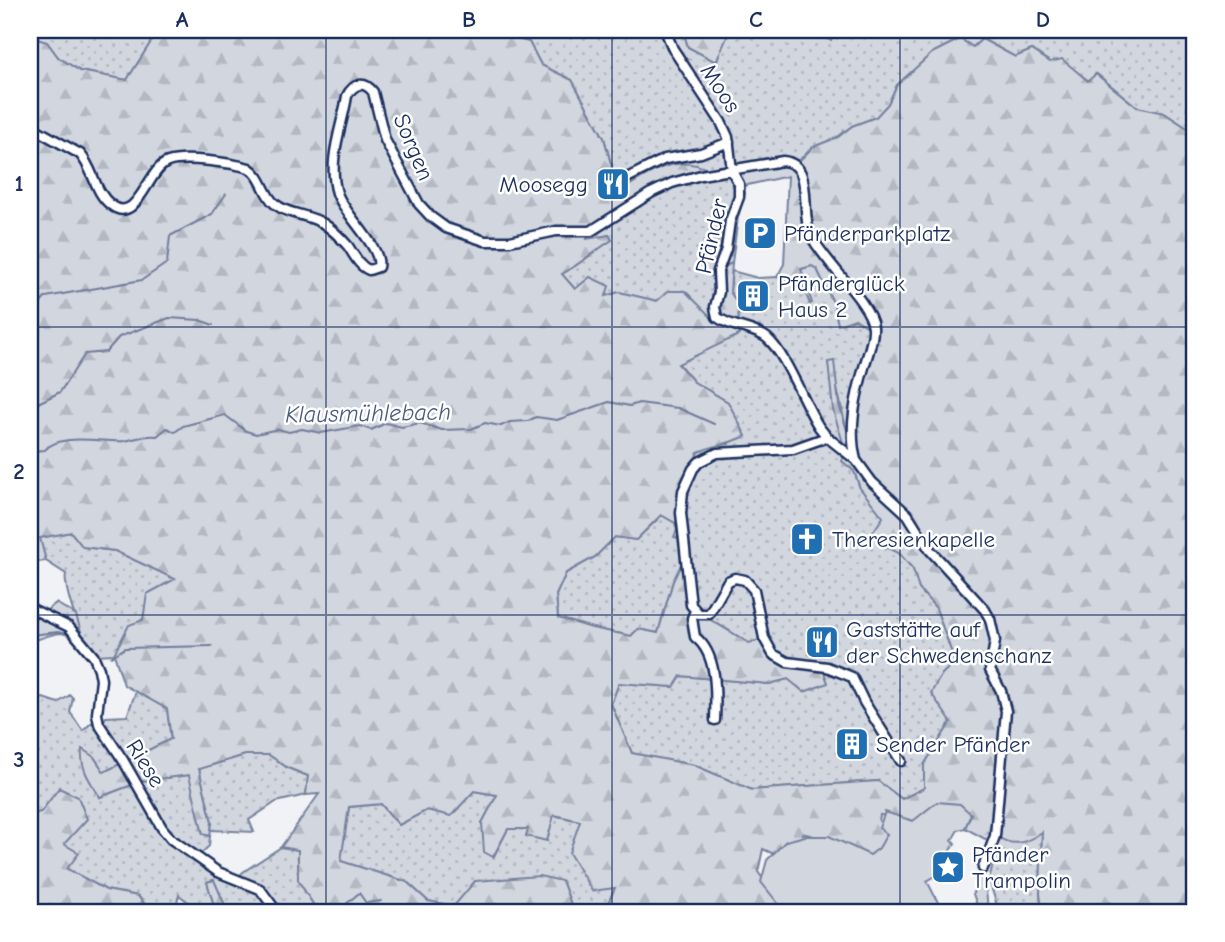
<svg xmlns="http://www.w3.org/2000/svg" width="1225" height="942" font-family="'Comic Neue',sans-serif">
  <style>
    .grass { fill: url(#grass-dots); stroke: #76829e; stroke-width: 2 }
    .forest { fill: url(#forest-firs); stroke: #76829e; stroke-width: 2 }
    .green { fill: #d2d6df; stroke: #76829e; stroke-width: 2 }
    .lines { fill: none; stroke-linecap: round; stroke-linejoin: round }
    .stream { stroke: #707c9a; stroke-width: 2 }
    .minor-casing { stroke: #1b2f5e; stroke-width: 13 }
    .minor { stroke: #fff; stroke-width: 8 }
    .grid { fill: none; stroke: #1b2f5e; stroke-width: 2; stroke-opacity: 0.55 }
    .labels { text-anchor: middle; stroke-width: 5; stroke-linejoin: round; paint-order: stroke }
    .street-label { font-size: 23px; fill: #1b2f5e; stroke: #fff }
    .poi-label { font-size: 23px; fill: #1b2f5e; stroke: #fff; text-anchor: start }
    .water-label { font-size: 24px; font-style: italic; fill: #4c5c81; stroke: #fff }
    .neatline { fill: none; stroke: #1b2f5e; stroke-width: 2.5 }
    .grid-label { font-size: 23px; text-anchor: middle; font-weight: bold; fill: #1b2f5e }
  </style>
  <defs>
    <pattern id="grass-dots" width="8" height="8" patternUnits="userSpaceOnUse" patternTransform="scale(1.75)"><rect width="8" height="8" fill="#d2d6df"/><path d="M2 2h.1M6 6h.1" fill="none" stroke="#b4b8c2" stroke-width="1.8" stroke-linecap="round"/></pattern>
    <pattern id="forest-firs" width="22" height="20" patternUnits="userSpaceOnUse" patternTransform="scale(1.75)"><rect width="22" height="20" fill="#d2d6df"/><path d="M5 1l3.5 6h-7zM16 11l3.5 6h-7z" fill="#b4b8c2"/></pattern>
  </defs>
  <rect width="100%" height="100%" fill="#f1f2f5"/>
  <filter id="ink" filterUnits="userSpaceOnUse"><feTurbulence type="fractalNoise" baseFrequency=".0143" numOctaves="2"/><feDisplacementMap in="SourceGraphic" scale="14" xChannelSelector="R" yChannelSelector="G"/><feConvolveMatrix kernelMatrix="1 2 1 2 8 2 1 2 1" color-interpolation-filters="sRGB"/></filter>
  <g filter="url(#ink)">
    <!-- grass -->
    <path class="grass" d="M30,30H162L156,34L127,80L80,71L58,57L47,42L30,37Z
      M502,30H683L688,47L716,61L730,30H795L831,40L840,30H1195V133L1164,113L1137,107L1097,74L1089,81L1078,73L1050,63L1032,50L1015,57L982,39L973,47L960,39L932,53L897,85L888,104L876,117L852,126L838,137L813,147L800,160L739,174L745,193L738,217L732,263L722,268V301L719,302L713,320L685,291L657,301L619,292L606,296L608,286L575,289L561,274C580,265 594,251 612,240L609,235L587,240L591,227L669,180L707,170L661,166L612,197L599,194L598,178L612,167L604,138L572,80L541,65L529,42L513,38Z
      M812,266L817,269L834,304L847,320L855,319L869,327L852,286L866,300L874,317L875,344L865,372L849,440C842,414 839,387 828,362L845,449L842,461L854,471L860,488L884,517L879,543L899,553L913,569L919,589L936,608L955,662L942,674L951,722L924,765L925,788L902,799L878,781L752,790L694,765L632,754L611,704L619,683L673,687L681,676L769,684L788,679L827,683L822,667C796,668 768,655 746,641C727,630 714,619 692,616L688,608V589L673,581L658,633L638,629L631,636L592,628L558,618L556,595L566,573L595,557L615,537L636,540L662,515L676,523L677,530L685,529L689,474L698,452L714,445L729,444L728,402L694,382L678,363L738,304L730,292L732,271L758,278L777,277L792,280L799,276L810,304L801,269Z
      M71,532L83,547L115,551L175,579L114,654L96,655C91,649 85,643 82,636C77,624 63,585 66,574L46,561L39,538Z
      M136,691L167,709L171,739L104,772L94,757L100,797L142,781L190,775L203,834L210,836L209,846L197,857L235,881L243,872L281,847L298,850V880L318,912H228L213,880L207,882L216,912H201L179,895L174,912H151L138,896L106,890L67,869L59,788L41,812L30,815V700L43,698L58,703L70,695L73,698L70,712L83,731L91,723L103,722L106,717L127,716Z
      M245,755H269L288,768L308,776L306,795L276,802L249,820L254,832L211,830L212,822L199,769Z
      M474,791L497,795L482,823L494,856L508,829H529L526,836L553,815L580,821L615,888L604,912H574L562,881L454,906L428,901L407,882L340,861L349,807L381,804L399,825L427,810L451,816Z
      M1042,831L1040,894L1042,908L1039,912H999L989,880L999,838Z"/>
    <!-- forest -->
    <path class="forest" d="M162,30H502L513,38L529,42L541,65L572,80L604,138L612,168L599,178V194L612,197C642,178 673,151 709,170L669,180L591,227L587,239L609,235L612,240C594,251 580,264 562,274L575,289L590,277L609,286L606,296L619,292L657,301L668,291H685L713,319L719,301L722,300V268L732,263L730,292L738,304L739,335L678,364L694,382L728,402L746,436C730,444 714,445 698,452L689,474L683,540L674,537L677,530L675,523L661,515L636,540L615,537L595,557L566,573L556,595L558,618L592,628L631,636L638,629L658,633L673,581L686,554L688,608L692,616L709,619L749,643L763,639L780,661L822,667L828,683L804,692L788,679L769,684L681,676L674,687L619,683L611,704L632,753L694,765L752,790L878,781L902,799L924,788V765L951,722L931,693L942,674L955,662L936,608L919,589L913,569L899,553L879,543L873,532L883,517L860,488L854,471L842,461L845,449L833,410L828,362L834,361L839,405L850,440C853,424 855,408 859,392C870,351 890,323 853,288L870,328L855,319L838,325L834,304L817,269L812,266L801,269L812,303L810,304L799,276L792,280L777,277L784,264L788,176L743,186L739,174L800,160L813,147L838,137L852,126L876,117L888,104L897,85L932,53L960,39L973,47L982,39L1015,57L1032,50L1050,62L1062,59L1088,81L1096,74L1137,107L1164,113L1195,133V912H1039L1042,908L1040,894L1042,832C1025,844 1012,848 993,834V838L985,839L965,828L971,814C943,801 938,797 915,821L880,815L879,821L892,828L897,850L865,859L838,842L802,833L803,851L789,861L763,849L758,872L780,901L821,912H604L615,888L592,891L569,853L580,821L554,815L547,841L526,836L528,829H508L493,857L484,852L482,823L497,795L474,791L451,816L427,810L399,825L381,804L349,807L341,861L407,882L428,901L454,906L475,881L539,876L562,881L574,912H370V910L318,912L298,880V850L281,847L319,794L306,795L308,776L288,768L269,755H245L199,769L212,822L210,836L203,834L189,775L142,781L100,797C90,782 80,768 82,749L94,757L104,772L171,739L167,709L124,685L114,654L129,625L143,620L147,594L175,579L115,551L83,547L71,532L40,538L46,561L30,563V37L47,42L58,57L80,71L127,80L156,34Z
      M683,30H730L716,62L688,47Z
      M56,603L76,615L82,635C62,629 48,636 30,642V619L39,616Z
      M59,788L78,797L87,819L64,844L79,853L67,869L106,890L138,896L151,912H30V815L41,812Z
      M214,880L228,912H216L207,882Z"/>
    <!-- green -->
    <path class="green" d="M937,802L960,804L971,814L965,828L958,830L952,840L955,843L938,868L941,873L927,881L943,912H785L761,882L767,860L786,841L805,836H829L870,855L879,848L887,834L879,828L885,812L913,821Z
      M984,875L988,908L977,905L973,894L977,878Z"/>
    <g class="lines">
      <!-- stream -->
      <path class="stream" d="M30,308L40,304L46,297L142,280L167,263L170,236L212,214L226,194
        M30,407L60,392L85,354L106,352L119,337L169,318L200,320L213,325
        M30,451L45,450C59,432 105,443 125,441C136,439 146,434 157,436L167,428L175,432L183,426L225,415L246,431L256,434L278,429L289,432L302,429L321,433L360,426L371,430L386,423L402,427L420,423L442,430L471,429L485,423L501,426L510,422L528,421L536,417L557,420L609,402L630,406L639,403L678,408L714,424
        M30,635L58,632L72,636
        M111,657L125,648L212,646
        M30,908L49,905L75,912
        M337,912L359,893L366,903L381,901"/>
      <!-- minor casing -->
      <g class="minor-casing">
        <path id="minor" d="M665,30L673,49L721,122L728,137L732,171L739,184V197L730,221L726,249L718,271L719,292L715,307L717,317C731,328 753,327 767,338C786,354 804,404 819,427L827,437L856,460L872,482L908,515L930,550L985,610L990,619L995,641L990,670L1001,691L1006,711L995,836L983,868
          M30,126L80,154C94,169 94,192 111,205C138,226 147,169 168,162C184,156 233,163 249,168C263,177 263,193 274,203C287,215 309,214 324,224C333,230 341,238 348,246C354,255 359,266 369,270L378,267C383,248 344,215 337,193C327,160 342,128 347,96C353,84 364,80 373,92L385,140L419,204L431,217L446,228L485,241H510L556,231H591L651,193L672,183L701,175L783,161C815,164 800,211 810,234C823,261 871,303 873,327C874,339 868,353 865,364C856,394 848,429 856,460
          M625,179L665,159L701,153L729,142
          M827,437L793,449L717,453L699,462L693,469L683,491L681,513L691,605L699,614H709L728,581L735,578L745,580L754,590L764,638L773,654L787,662L827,667L852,677L864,702L901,761
          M30,608L69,627L94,657L99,669L101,680L97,714L99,724L123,760L162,828L171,839L218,872L260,889L277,912
          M695,611L692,618L695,637C718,654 716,694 715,720"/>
      </g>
      <!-- minor -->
      <use href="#minor" class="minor"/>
    </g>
  </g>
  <!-- grid -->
  <path class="grid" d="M326,30V912M612,30V912M900,30V912M30,327H1195M30,615H1195"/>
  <!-- icons -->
  <defs>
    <g id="restaurant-square" transform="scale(1.75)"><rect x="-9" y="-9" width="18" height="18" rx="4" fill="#1f6fb2" stroke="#fff"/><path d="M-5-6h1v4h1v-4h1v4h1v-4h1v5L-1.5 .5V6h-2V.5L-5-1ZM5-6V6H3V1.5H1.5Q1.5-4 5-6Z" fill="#fff"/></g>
    <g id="parking-square" transform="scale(1.75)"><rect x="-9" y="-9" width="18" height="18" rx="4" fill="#1f6fb2" stroke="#fff"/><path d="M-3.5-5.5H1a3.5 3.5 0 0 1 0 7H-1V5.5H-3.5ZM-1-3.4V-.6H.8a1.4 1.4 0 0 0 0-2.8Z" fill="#fff"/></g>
    <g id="building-square" transform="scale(1.75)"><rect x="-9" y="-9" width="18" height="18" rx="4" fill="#1f6fb2" stroke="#fff"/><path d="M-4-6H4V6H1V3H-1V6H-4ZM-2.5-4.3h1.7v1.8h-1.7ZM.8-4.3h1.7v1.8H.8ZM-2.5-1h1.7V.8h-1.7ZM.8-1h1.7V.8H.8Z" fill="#fff"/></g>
    <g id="church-square" transform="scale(1.75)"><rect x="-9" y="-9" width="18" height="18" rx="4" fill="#1f6fb2" stroke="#fff"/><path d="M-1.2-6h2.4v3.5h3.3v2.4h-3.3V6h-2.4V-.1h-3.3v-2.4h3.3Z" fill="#fff"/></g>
    <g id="sight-square" transform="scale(1.75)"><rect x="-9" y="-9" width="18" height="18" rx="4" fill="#1f6fb2" stroke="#fff"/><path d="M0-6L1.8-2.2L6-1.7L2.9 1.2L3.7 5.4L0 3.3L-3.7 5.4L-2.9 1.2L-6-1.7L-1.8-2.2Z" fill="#fff"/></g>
  </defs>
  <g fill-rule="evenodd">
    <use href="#restaurant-square" x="613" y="184"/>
    <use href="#parking-square" x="760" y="233"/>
    <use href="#building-square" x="753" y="296"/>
    <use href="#church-square" x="807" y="539"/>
    <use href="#restaurant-square" x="822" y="642"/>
    <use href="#building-square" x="852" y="744"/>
    <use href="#sight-square" x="948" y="867"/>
  </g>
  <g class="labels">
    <!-- street labels -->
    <g class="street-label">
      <text transform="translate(721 88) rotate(57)" y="8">Moos</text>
      <text transform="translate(414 147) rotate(67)" y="8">Sorgen</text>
      <text transform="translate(711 236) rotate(-77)" y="8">Pfänder</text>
      <text transform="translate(146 763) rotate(58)" y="8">Riese</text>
    </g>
    <!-- poi labels -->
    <g class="poi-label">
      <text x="588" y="192" text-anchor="end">Moosegg</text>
      <text x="784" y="241">Pfänderparkplatz</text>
      <text x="778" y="291">Pfänderglück<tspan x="778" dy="26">Haus 2</tspan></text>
      <text x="832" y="547">Theresienkapelle</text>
      <text x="846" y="637">Gaststätte auf<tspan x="846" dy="26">der Schwedenschanz</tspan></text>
      <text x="876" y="752">Sender Pfänder</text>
      <text x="972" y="862">Pfänder<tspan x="972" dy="26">Trampolin</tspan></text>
    </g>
    <!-- water labels -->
    <g class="water-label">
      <text transform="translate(368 413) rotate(-1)" y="8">Klausmühlebach</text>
    </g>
  </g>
  <!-- margin -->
  <rect width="1225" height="942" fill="none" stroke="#fff" stroke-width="77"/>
  <rect x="38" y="38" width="1148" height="866" class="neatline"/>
  <g class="grid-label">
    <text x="182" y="27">A</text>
    <text x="469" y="27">B</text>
    <text x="756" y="27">C</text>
    <text x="1043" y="27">D</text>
    <text x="19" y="191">1</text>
    <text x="19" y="479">2</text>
    <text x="19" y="767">3</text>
  </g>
</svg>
